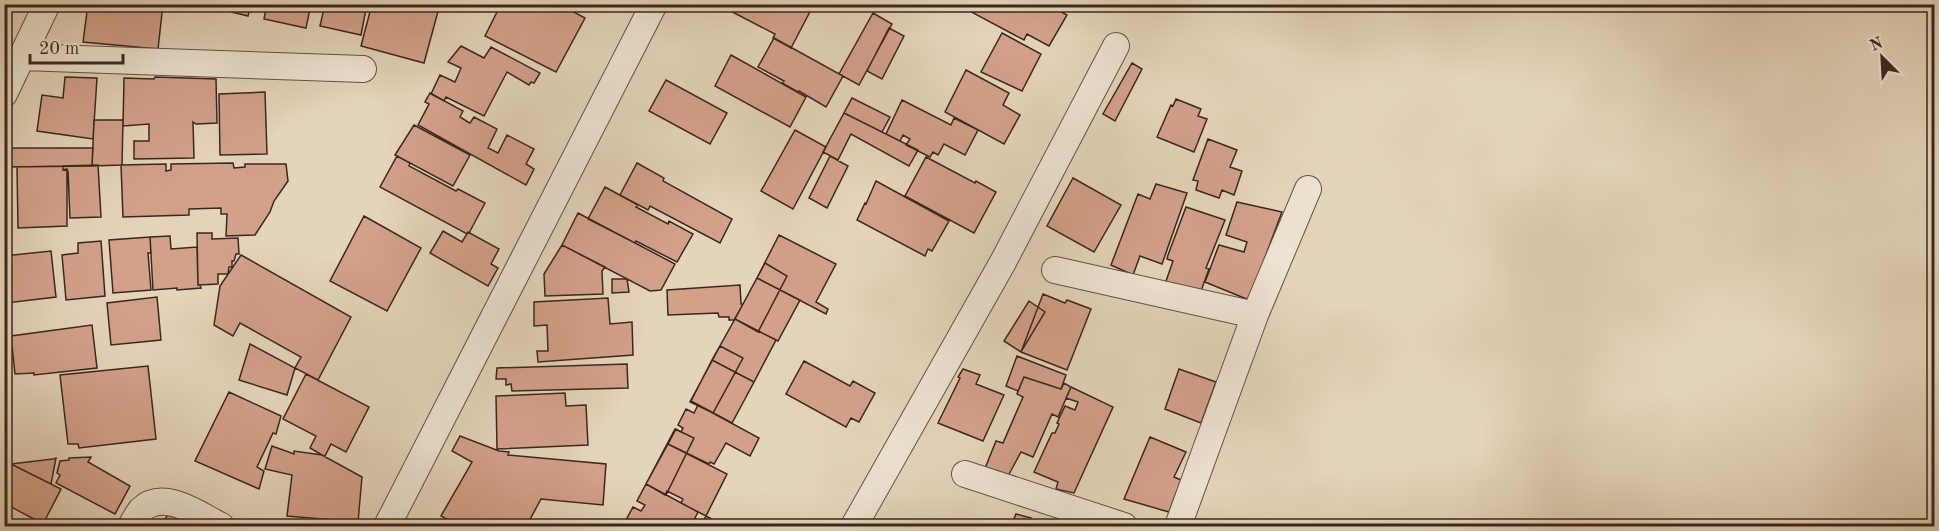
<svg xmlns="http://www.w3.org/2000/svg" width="1939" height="531" font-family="'Old Standard TT',serif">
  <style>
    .building { fill: #d3a18a; stroke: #3a2721; stroke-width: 1.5 }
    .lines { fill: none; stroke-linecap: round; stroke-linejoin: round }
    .street-casing { stroke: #645247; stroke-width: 28 }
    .street { stroke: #ede3d2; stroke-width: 26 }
  </style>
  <rect width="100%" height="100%" fill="#e4d4ba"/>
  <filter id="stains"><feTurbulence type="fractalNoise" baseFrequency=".00333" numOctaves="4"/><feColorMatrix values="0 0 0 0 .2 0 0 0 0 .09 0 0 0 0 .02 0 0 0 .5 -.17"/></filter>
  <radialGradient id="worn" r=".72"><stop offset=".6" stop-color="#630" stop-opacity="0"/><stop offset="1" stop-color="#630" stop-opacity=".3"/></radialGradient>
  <!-- building -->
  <path class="building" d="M88,4H163L158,49L83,42Z
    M207,4H251L248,16L207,6Z
    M267,4H311L306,28L264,19Z
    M325,4H367L361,35L320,26Z
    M372,4H440L424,63L361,46Z
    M501,4H548L558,10L561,5L585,18L556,72L485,36Z
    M717,4H814L791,48L773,38L775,34Z
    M963,4H1047L1067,15L1049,46L1027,34L1024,40L962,7Z
    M873,13L892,24L859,85L839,74Z
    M889,28L904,36L882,79L867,71Z
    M1002,33L1041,54L1022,91L981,72Z
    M774,38L843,76L826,107L799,91L798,92L782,83L784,81L758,67Z
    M461,46L484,58L491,47L540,73L534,83L531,82L529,85L507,72L484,116L446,97L444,101L431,94L440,75L455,82L461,68L448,62Z
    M731,55L806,97L790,127L715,86Z
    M1132,63L1142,69L1115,121L1103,114Z
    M966,70L1009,93L1003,105L1020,115L1004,144L945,112Z
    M65,77L97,78L93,139L37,131L42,95L63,98Z
    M155,77L216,79L217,123L196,124L193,122L194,158L134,159V141H149V124L123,126L124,78L154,79Z
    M666,80L727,113L710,144L649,111Z
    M265,92L267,154L220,155L219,94Z
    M430,93L463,111L460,117L468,122L470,123L474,117L497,129L488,148L498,153L507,135L534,149L526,164L534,169L526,185L418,125L429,104L425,102Z
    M852,98L890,117L882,132L844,113Z
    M1176,99L1201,109L1198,116L1207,119L1194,152L1157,137L1171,105L1173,106Z
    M902,100L951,125L954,118L978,130L965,155L944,144L938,155L933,152L930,157L906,145L910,139L903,135L900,141L886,134Z
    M844,113L918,150L909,166L851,134L838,160L823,152Z
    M94,120H123L122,165L92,166Z
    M414,125L470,155L453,186L395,155Z
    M795,130L826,147L793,209L761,191Z
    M1208,139L1237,150L1230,167L1242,171L1234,195L1222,190L1219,198L1196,190L1198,181L1193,180Z
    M4,148H93L92,166L4,167Z
    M397,156L410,163L409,166L456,191L458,189L485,203L469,233L467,234L380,187Z
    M830,156L848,166L827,208L809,198Z
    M926,157L975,183L976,181L996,192L974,233L905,196Z
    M233,163L234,168L245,167V164H286L288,181L274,201L270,212L255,235L226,236L227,214H221V208L189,209V215L123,217L121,165L166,164V171L171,170V164Z
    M637,163L664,178L663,181L732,219L720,243L650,206L648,210L620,195Z
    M98,165L101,217L70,218L68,171L63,170V166Z
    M63,166V170L67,169V226L18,228L17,167Z
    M1073,178L1121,205L1094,252L1047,226Z
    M876,181L949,221L932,251L928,249L925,256L857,220L865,203L866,204Z
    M1156,184L1187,193L1162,264L1140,256L1133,275L1111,265L1138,194L1150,199Z
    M605,187L638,205L636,207L668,224L669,221L693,234L677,262L636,241L635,243L588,219Z
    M1237,202L1282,212L1249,300L1205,282L1219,245L1244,252L1247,242L1226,235Z
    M1186,207L1225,220L1206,268L1209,269L1201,291L1165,284L1173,261L1167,259L1168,255Z
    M578,213L675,264L661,290L650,291L562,245Z
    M364,216L421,248L387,311L330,281Z
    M443,231L462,242L468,232L499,249L491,264L498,268L488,286L430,253Z
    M197,233H212V239L238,238L239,254H236L234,261H232V267H229L228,274H218V284L198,285Z
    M779,235L836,264L816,302L828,309L826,314L757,278Z
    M170,236L171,249L197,247L198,285H200L201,288L177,290V288L153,290L150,237Z
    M150,237L151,253H148L151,290L113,293L109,240Z
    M101,241L105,296L66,300L62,255L78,253V243Z
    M562,245L605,267L602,271L603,294L545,296L544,274Z
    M51,251L56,297L6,303L4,256Z
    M241,255L351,317L318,380L295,368L301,357L240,323L233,336L214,325L220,286Z
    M765,263L787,276L758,332L735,319Z
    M757,278L800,300L778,341L735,319Z
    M612,279H627L629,292L612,293Z
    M740,285L741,304H743L734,320H729V317H719L718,313L668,315L667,290Z
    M1043,294L1065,303L1067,300L1091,309L1067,370L1021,352Z
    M157,297L161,340L111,345L107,303Z
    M608,298L610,324L632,322L633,355L538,362L537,351H548L547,325L534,326V302Z
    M1029,301L1045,312L1021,352L1004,341Z
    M735,319L776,340L754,382L712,360Z
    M92,325L97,368L34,375V373L15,374L11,336Z
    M250,344L295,368L287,395L239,380Z
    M720,346L743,358L713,413L690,402Z
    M1017,356L1066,375L1061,389L1024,377L1018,391L1006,386Z
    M712,360L754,382L732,423L691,401Z
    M804,361L850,386L853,381L875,393L859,422L851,418L846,427L786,394Z
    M627,364L628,388L512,391L511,384L506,385V379H496L497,368Z
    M148,366L156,439L79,448L78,444H68L60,375Z
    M963,369L980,375L976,384L1004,395L983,441L938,423L960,378L958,377Z
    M1179,369L1216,382L1201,423L1165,409Z
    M306,374L369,407L346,452L331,444L325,456L322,455L310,448L316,436L283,419Z
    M1024,377L1061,389L1064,383L1071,387L1058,417L1052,414L1033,457L1021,452L1008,476L984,471L996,441L1003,443L1023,397L1017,394Z
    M1071,387L1113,407L1074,493L1056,489L1058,482L1034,472L1052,433H1055L1059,424L1057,423L1065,406L1075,410L1078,402L1066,398Z
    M229,392L281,416L276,434L273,433L257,467L264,471L259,489L195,461Z
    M565,393L566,406L586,405L588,445L497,449L496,396Z
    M698,405L759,438L750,456L726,443L714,464L710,462L709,464L668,444L676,429L681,432L683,428L678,425L686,409L694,413Z
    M675,429L694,438L666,495L646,484Z
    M460,436L499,451L509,452L508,455L606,464L603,505L541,499L527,525L519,520L515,526H460L441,516L472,462L452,451Z
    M1150,437L1186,452L1174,477L1181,480L1169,512L1124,499Z
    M668,444L727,474L706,516L681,503L683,499L667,491L665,495L646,484Z
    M272,446L294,454V451L322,455L362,477L358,522L287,516L292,475L265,469Z
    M91,457L88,462L130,486L115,514L56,483L60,475L57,473L60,461L69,460V458Z
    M56,458L51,484L11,464L53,459Z
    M11,464L61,489L43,524L4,503V465Z
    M646,484L698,512L695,518L702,523L706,516L725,526H638L626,520L633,507L641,511L645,505L637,501Z
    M170,511L199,526H161Z
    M1016,514L1031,518L1030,521L1045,526H1011Z
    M4,515L26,526H4Z"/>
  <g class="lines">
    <!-- street casing -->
    <g class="street-casing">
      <path id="street" d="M22,57L363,69
        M4,94L47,4
        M1055,270L1255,315
        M965,474L1124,526
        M131,526C134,521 137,515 141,510C164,488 199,515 221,526
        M387,526L654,4
        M854,526L1003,262L1116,46
        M1178,526L1255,315L1308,189"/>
    </g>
    <!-- street -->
    <use href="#street" class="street"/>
  </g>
  <!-- margin -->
  <rect width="1939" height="531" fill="none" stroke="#e4d4ba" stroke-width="24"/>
  <rect x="6" y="6" width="1927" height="519" fill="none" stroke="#3a2721" stroke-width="3"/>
  <rect x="12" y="12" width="1915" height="507" fill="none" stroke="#3a2721" stroke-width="1.5"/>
  <!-- north arrow -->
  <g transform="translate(1882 57) rotate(336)" stroke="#ede3d2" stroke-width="4.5" paint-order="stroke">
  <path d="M0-4.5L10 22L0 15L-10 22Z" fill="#3a2721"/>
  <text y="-9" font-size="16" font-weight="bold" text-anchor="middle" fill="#3a2721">N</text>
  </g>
  <!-- scale -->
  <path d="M30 54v9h93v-9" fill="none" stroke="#3a2721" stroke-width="3"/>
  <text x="39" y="54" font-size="18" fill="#3a2721" stroke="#ede3d2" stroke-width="4.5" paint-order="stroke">20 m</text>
  <rect width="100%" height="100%" filter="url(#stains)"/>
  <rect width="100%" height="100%" fill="url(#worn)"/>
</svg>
